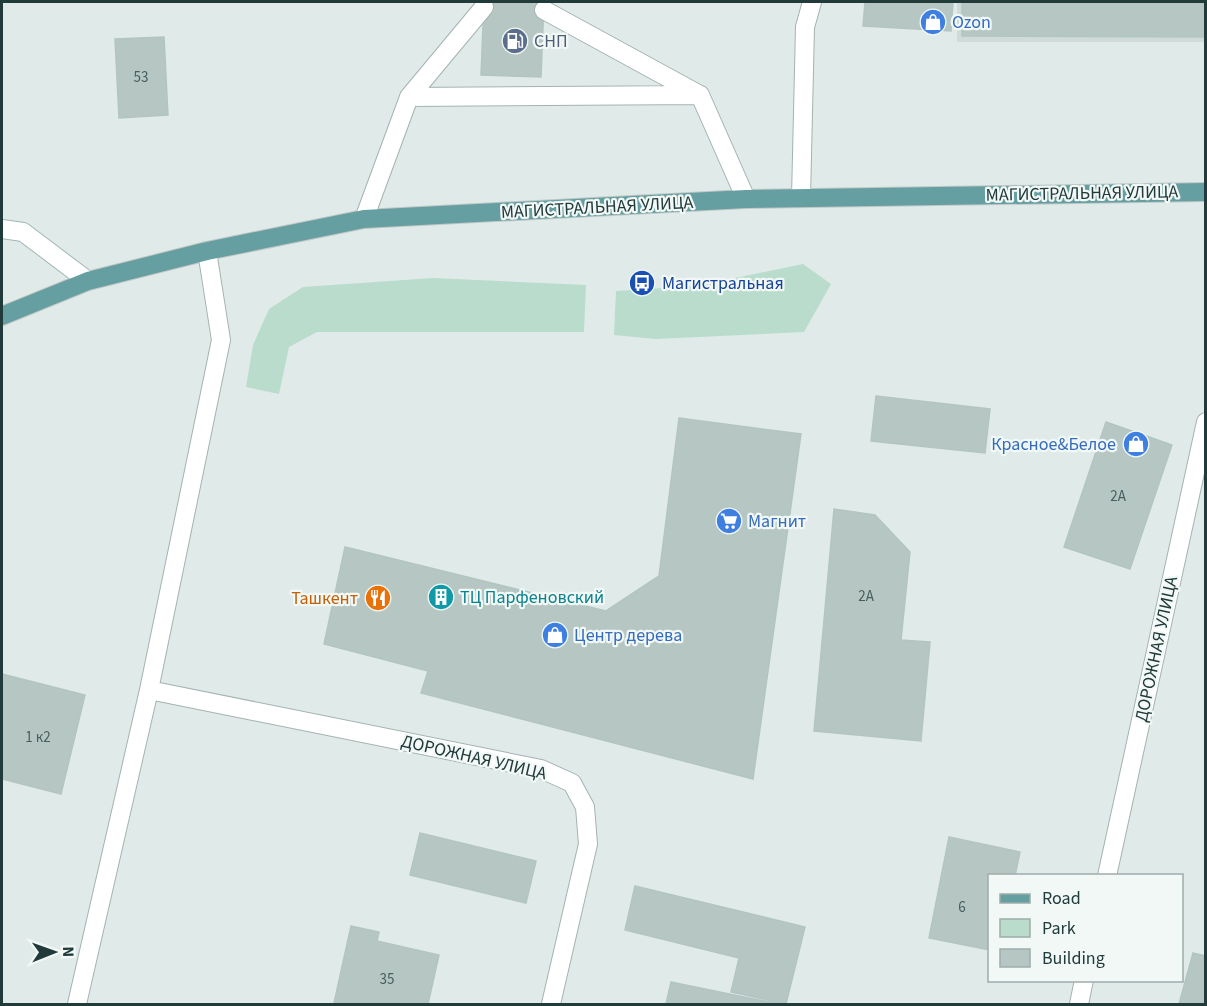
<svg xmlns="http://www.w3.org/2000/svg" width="1207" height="1006" font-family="'Source Sans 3',sans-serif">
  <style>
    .built { fill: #cedbd9 }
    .green { fill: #b9dccc }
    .building { fill: #b5c6c3; stroke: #b3c5c2; stroke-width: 1.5 }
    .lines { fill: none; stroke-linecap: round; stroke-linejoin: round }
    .lane-casing { stroke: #a3b3b1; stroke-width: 20 }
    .street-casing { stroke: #a3b3b1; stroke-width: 20 }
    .secondary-casing { stroke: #9fb7b5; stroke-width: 20 }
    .primary-casing { stroke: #c1c8c8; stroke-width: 20 }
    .lane { stroke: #fff; stroke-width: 18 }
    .street { stroke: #fff; stroke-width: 18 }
    .secondary { stroke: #fff; stroke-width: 18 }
    .primary { stroke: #659fa1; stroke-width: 18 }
    .labels { text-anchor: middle; stroke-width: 4.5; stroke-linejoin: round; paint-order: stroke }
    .number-label { font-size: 15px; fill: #465e5d }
    .shop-label { font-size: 18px; fill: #366cbe; stroke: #f1f8f6; text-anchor: start }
    .service-label { font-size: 18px; fill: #4e5e75; stroke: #f1f8f6; text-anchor: start }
    .street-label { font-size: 18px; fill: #213b3b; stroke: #f1f8f6 }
    .transit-label { font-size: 18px; fill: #164399; stroke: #f1f8f6; text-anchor: start }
    .culture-label { font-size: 18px; fill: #0d838f; stroke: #f1f8f6; text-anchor: start }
    .food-label { font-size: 18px; fill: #c56008; stroke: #f1f8f6; text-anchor: end }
  </style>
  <rect width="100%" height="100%" fill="#e0ebe9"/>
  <!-- built -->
  <path class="built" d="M957,2H1205V42H957Z"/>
  <!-- green -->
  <path class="green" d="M803,264L831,284L804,332L656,339L614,335L616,291L696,286Z
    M433,278L586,285L584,332H317L289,347L279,394L246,387L253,345L269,309L303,287Z"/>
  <!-- building -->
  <path class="building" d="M484,2H544L541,77L481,75Z
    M865,2H953L951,31L863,26Z
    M962,2H1206V37L962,36Z
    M164,37L168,115L119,118L115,39Z
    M876,396L990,409L985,453L871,441Z
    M679,418L801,434L753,779L421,693L428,671L324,644L345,547L606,611L659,576Z
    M1106,422L1172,445L1130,569L1064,547Z
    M834,509L875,515L910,552L901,640L930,642L921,741L814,731Z
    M2,674L85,695L61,794L2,779Z
    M420,833L536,861L526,903L410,875Z
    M949,837L1020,852L1015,876H990V950L929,938Z
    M635,886L805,927L786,1004L731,992L739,958L625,930Z
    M351,926L379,932L377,941L439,955L428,1004L334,1003Z
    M1193,953L1206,956V1004H1179Z
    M671,982L744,997L779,1004H666Z"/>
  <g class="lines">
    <!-- lane casing -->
    <g class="lane-casing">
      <path id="lane" d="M544,10L698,94
        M409,97L484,7
        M801,198L805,27L812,2
        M364,219L409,97L700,95L746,199"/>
    </g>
    <!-- street casing -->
    <g class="street-casing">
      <path id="street" d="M149,690L541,769L572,783L585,807L588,844L551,1004
        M1107,876L1206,422
        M77,1004L149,690L221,340L207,251
        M1079,1004L1084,980"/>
    </g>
    <!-- secondary casing -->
    <g class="secondary-casing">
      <path id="secondary" d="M2,229L23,232L88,281"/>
    </g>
    <!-- primary casing -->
    <g class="primary-casing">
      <path id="primary" d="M2,316L88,281L207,251L364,219L746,199L1206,192"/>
    </g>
    <!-- lane -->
    <use href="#lane" class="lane"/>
    <!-- street -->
    <use href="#street" class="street"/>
    <!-- secondary -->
    <use href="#secondary" class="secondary"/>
    <!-- primary -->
    <use href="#primary" class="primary"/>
  </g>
  <!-- icons -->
  <defs>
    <g id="shop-disc" transform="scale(1.35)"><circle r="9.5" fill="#3f7fe0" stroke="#f1f8f6"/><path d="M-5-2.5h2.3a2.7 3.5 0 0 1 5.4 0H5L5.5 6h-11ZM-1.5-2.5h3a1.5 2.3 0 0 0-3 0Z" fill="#fff"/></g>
    <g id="fuel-disc" transform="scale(1.35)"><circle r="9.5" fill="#5c6f8a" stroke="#f1f8f6"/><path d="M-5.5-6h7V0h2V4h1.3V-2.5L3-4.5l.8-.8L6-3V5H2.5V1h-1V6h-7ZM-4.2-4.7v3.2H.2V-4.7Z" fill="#fff"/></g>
    <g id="bus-disc" transform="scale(1.35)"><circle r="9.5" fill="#1a4fb4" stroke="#f1f8f6"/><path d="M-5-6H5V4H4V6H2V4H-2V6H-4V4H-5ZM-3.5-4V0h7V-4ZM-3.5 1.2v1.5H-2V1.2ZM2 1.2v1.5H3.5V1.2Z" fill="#fff"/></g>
    <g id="supermarket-disc" transform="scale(1.35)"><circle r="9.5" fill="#3f7fe0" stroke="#f1f8f6"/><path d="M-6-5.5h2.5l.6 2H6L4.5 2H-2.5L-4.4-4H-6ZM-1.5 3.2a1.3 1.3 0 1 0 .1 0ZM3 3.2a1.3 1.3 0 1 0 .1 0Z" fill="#fff"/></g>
    <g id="building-disc" transform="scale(1.35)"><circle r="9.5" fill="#0f9aa8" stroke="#f1f8f6"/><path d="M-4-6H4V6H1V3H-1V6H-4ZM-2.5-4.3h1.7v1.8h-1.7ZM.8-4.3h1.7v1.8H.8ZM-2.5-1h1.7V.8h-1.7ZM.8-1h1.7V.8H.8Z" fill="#fff"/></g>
    <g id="restaurant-disc" transform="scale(1.35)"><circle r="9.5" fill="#e8710a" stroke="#f1f8f6"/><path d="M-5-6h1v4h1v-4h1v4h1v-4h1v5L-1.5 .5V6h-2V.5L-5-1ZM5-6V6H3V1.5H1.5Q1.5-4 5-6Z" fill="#fff"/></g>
  </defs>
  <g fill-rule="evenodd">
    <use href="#shop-disc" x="933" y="22"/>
    <use href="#fuel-disc" x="515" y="41"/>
    <use href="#bus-disc" x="642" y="283"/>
    <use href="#shop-disc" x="1136" y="444"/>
    <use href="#supermarket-disc" x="729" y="521"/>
    <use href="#building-disc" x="441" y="597"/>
    <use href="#restaurant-disc" x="378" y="598"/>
    <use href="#shop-disc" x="555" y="635"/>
  </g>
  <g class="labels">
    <!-- number labels -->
    <g class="number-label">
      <text x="141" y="82">53</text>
      <text x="1118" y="501">2А</text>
      <text x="866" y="601">2А</text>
      <text x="38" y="742">1 к2</text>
      <text x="962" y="912">6</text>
      <text x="387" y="984">35</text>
    </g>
    <!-- shop labels -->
    <g class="shop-label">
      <text x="952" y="28">Ozon</text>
      <text x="1116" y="450" text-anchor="end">Красное&amp;Белое</text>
      <text x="748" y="527">Магнит</text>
      <text x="574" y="641">Центр дерева</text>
    </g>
    <!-- service labels -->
    <g class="service-label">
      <text x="534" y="47">СНП</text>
    </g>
    <!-- street labels -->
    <g class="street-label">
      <text transform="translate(1082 193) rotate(-1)" y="6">МАГИСТРАЛЬНАЯ УЛИЦА</text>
      <text transform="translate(597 207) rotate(-3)" y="6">МАГИСТРАЛЬНАЯ УЛИЦА</text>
      <text transform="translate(1156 649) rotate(-78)" y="6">ДОРОЖНАЯ УЛИЦА</text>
      <text transform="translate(474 757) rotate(13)" y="6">ДОРОЖНАЯ УЛИЦА</text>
    </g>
    <!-- transit labels -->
    <g class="transit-label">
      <text x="662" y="289">Магистральная</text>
    </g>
    <!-- culture labels -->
    <g class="culture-label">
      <text x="460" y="603">ТЦ Парфеновский</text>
    </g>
    <!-- food labels -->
    <g class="food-label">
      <text x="358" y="604">Ташкент</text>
    </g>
  </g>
  <!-- border -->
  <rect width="1207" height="1006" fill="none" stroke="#213b3b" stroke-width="6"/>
  <!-- legend -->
  <rect x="988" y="874" width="195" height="108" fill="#f1f8f6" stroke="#9eacab" stroke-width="1.5"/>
  <rect x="1000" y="894" width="30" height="9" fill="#659fa1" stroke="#9eacab" stroke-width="1.5"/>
  <text x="1042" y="904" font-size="18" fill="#213b3b">Road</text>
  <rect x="1000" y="919" width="30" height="18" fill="#b9dccc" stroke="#9eacab" stroke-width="1.5"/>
  <text x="1042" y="934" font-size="18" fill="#213b3b">Park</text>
  <rect x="1000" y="949" width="30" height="18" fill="#b5c6c3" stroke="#9eacab" stroke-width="1.5"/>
  <text x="1042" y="964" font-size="18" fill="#213b3b">Building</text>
  <!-- north arrow -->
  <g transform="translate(54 952) rotate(89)" stroke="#f1f8f6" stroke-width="4.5" paint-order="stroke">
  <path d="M0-4.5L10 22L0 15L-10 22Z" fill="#213b3b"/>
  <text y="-9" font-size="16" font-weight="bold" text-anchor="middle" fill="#213b3b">N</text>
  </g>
</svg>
